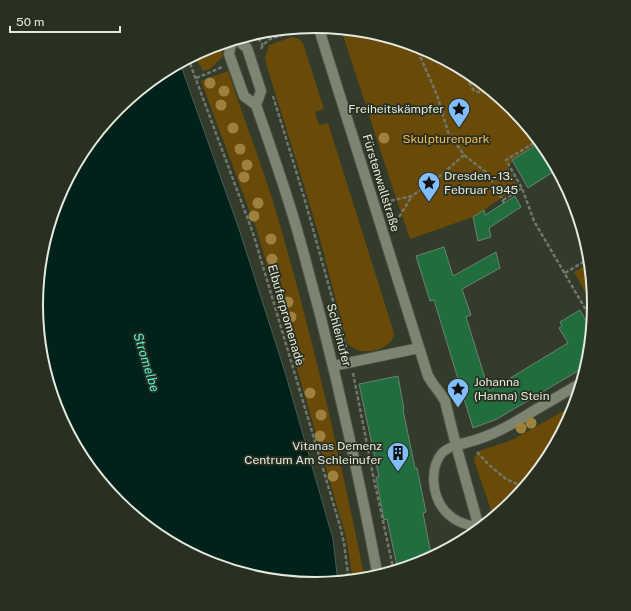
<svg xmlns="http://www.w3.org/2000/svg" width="631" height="611" font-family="'Public Sans',sans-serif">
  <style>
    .green { fill: #6a4a09 }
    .water { fill: #00221b; stroke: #445e56 }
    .building { fill: #206e3d; stroke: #6f8072 }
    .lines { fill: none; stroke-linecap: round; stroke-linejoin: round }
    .service-casing { stroke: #4f5647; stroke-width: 11 }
    .minor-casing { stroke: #4f5647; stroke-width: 12 }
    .secondary-casing { stroke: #4f5647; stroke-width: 12 }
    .path { stroke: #707768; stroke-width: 2.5; stroke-dasharray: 4 2; stroke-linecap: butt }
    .service { stroke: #7c8572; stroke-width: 9 }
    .minor { stroke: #7c8572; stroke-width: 10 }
    .secondary { stroke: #7c8572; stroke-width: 10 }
    .tree { fill: #9f813f }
    .labels { text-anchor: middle; stroke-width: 3.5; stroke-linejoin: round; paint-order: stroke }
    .poi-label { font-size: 12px; fill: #e4e9de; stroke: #293021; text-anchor: end }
    .park-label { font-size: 12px; fill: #f7bb51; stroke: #293021 }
    .street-label { font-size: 12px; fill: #e4e9de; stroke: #293021 }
    .water-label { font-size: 13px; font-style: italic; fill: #56f3d2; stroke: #293021 }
    .rim { fill: none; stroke: #e4e9de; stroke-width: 2 }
  </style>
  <rect width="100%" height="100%" fill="#333b2a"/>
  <!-- green -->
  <path class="green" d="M341,29L370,31L423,47L471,73L513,108L540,141L512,160L513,162L507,165L518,187L473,217L410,239L394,192Z
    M292,37L299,39L303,43L324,109L315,112L319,125L328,123L394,333C393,349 367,355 355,349C352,347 349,345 347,343L320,239L302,179L267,67L265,58L269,45Z
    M219,44L223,56L210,69L203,71C201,67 195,58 195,55L209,47Z
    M228,71C243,117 261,162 275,208C311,330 340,455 365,580L353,581L346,537L257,231L201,81Z
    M591,262L595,306V310L574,272Z
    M576,404L574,413L548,461L513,503L494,519L474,460C474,456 476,454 479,451L512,440Z"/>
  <!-- water -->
  <path class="water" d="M180,63L239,229L285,372L333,539L338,583L315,585L261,580L208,564L160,538L118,503L83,461L57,412L41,360L36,305L41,251L57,198L83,150L118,108L160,73Z"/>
  <!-- building -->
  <path class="building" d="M541,142L548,150L558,169L528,188L512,160Z
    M515,196L521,207L489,228L491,237L478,241L473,217L484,210L485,215Z
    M444,247L453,276L496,252L500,268L462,289L471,315L466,317L489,391L568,343L559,328L562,326L560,322L580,310L592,331L590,360L588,365L497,419L473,428L434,300L430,301L416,256Z
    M398,376L404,409L403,410L415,468H417L426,512L423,513L432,559L422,564L398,571L387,519L384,520L376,477H379L359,384Z"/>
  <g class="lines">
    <!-- service casing -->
    <g class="service-casing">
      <path id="service" d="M456,445C451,447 446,449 442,453C429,469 432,496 445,511C454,521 466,526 479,526"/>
    </g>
    <!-- minor casing -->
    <g class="minor-casing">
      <path id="minor" d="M318,26L428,376L433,384L440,393L445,401L456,445L480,531
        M333,366L419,348
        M456,445C487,439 508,427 535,410C551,401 567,391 583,382"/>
    </g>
    <!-- secondary casing -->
    <g class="secondary-casing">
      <path id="secondary" d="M236,39L247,48L261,91L256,105
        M232,40L229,54L244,96L256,105C270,145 284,185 296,226C329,342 356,459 378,577"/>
    </g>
    <!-- path -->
    <path class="path" d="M258,32L260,42L263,45
      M261,49L263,45L270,39L301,29L302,27
      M188,58L253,233L340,526L344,543L349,582
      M460,67L474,91L479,92H494
      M196,78L211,72L222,67
      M273,96L304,197L347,351
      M539,140L506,160L522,188L534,221L593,322
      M464,155L486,172L499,193L504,203
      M503,200L522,188
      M385,202L412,196L440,176L464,155L448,132L437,95L415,45
      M399,217L412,196
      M565,273L590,258
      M353,373L373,475L394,572
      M477,452L489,465L506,479L526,488"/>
    <!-- service -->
    <use href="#service" class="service"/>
    <!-- minor -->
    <use href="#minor" class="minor"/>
    <!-- secondary -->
    <use href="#secondary" class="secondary"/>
  </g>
  <!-- trees -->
  <g class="tree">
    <circle cx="210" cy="83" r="5.5"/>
    <circle cx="224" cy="91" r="5.5"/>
    <circle cx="221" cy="105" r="5.5"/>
    <circle cx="233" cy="128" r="5.5"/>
    <circle cx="384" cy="138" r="5.5"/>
    <circle cx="240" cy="149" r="5.5"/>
    <circle cx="247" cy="165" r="5.5"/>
    <circle cx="244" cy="177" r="5.5"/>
    <circle cx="258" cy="203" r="5.5"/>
    <circle cx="254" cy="216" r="5.5"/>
    <circle cx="271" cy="239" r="5.5"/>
    <circle cx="272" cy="259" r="5.5"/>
    <circle cx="288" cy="302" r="5.5"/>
    <circle cx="291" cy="317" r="5.5"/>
    <circle cx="299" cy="359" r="5.5"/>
    <circle cx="310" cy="393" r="5.5"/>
    <circle cx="321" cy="415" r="5.5"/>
    <circle cx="531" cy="423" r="5.5"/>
    <circle cx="521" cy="428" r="5.5"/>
    <circle cx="320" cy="436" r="5.5"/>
    <circle cx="333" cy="476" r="5.5"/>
  </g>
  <!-- icons -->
  <defs>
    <g id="sight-pin" transform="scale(1.15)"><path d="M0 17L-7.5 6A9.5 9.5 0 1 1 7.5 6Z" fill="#80bdfa" stroke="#293021"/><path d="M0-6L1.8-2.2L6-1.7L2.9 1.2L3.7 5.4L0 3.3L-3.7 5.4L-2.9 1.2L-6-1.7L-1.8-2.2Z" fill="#111"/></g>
    <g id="building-pin" transform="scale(1.15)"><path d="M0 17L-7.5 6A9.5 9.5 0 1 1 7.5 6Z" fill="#80bdfa" stroke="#293021"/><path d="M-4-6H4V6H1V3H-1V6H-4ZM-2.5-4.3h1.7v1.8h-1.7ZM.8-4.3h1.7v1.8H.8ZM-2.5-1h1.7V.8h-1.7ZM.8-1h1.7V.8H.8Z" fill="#111"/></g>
  </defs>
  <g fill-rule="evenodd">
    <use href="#sight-pin" x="459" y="109"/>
    <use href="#sight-pin" x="429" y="183"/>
    <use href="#sight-pin" x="458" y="389"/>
    <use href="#building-pin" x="398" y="453"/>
  </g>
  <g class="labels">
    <!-- poi labels -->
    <g class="poi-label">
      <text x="444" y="113">Freiheitskämpfer</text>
      <text x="444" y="180" text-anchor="start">Dresden - 13.<tspan x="444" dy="14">Februar 1945</tspan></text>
      <text x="474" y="386" text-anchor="start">Johanna<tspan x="474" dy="14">(Hanna) Stein</tspan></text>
      <text x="382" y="450">Vitanas Demenz<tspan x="382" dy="14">Centrum Am Schleinufer</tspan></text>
    </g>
    <!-- park labels -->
    <g class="park-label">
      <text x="446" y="143">Skulpturenpark</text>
    </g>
    <!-- street labels -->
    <g class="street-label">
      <text transform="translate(381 183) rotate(73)" y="4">Fürstenwallstraße</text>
      <text transform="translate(286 315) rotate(74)" y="4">Elbuferpromenade</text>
      <text transform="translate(339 335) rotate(75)" y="4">Schleinufer</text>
    </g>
    <!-- water labels -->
    <g class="water-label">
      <text transform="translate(147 362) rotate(73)" y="5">Stromelbe</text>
    </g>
  </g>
  <!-- crop -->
  <path d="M0 0H631V611H0ZM43 305a272 272 0 1 1 544 0a272 272 0 1 1-544 0Z" fill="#293021" fill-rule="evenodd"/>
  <path class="rim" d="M43 305a272 272 0 1 1 544 0a272 272 0 1 1-544 0Z"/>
  <!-- scale -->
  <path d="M10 26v6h110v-6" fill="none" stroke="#e4e9de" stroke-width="2"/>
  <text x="16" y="26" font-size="12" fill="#e4e9de" stroke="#293021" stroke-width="3" paint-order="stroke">50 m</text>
</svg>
